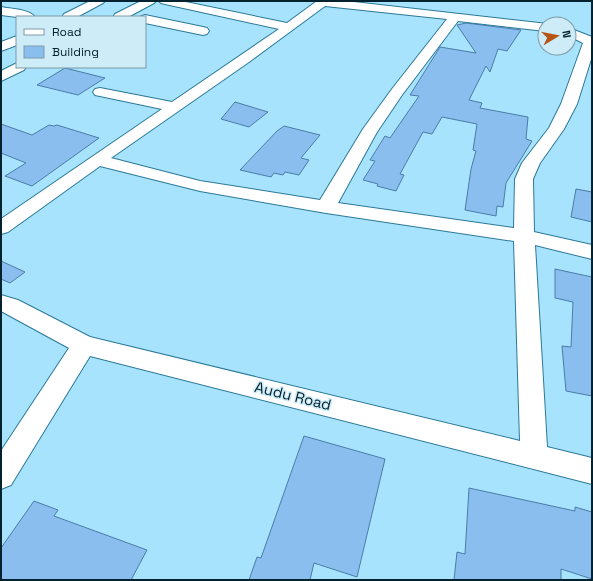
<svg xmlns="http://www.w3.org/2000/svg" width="593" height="581" font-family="'Space Grotesk',sans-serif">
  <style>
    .building { fill: #8abeee; stroke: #4b7ca9 }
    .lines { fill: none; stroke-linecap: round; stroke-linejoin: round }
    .minor-casing { stroke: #2b7998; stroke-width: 2 }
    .minor { fill: #fff; fill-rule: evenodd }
    .labels { text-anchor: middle; stroke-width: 3; stroke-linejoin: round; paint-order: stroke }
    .street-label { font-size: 15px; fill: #01222e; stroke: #ceebf8 }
  </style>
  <rect width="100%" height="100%" fill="#a7e3fd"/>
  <!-- building -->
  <path class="building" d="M466,23L521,30L507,51L498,49L490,72L486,66L469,100L482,103L480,108L528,117L526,139L532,141L506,183L503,207L497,206L496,216L465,210L471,169L476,151L473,150L477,124L442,117L432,134L423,132L400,174L404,175L396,191L377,186L378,184L363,180L375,161L370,160L385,136L390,138L419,96L410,95L440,47L476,53L457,25Z
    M65,68L105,78L78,95L37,85Z
    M235,102L268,112L249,127L221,119Z
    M1,124L32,135L49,125L54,126L57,125L99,138L32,186L5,176L26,163L1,153Z
    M284,126L320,135L301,158L309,160L299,175L285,172L283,175L274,173L271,177L240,170L277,131Z
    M576,189L592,192V222L571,217Z
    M1,261L25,272L10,283L1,279Z
    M555,269L592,277V396L566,391L562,346L571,347L573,302L555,298Z
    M304,436L385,459L357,577L314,563L310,580H249L257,557L261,558Z
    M469,488L575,511V507L592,512V579L561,569V580H454L457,552L465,554Z
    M34,501L58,510L54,516L147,550L131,580H1V548Z"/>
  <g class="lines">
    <!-- minor casing -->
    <g class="minor-casing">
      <path id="minor" d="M90,1H105L103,3L77,17H62L64,14Z
        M141,1H156L154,3L128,17H113L115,14Z
        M159,1H181L287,23L317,1H345L548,24H545V31L458,21L402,95L377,132L338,203L514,228L515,179L522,163L549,128L561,104L583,43L569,36V28L592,37V56L577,104L564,129L540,163L533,179L534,232L592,245V259L535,245L547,447L592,458V484L90,356L11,485L1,489V451L69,348L1,311V295L18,300L90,337L520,441L514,241L326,213L200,191L100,166L8,232L1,234V219L162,109L95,95L93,92L95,89L100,88L172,102L279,29L165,4L161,3ZM325,6L447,19L392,89L363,129L320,200L200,181L111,158L249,62Z
        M1,7C10,9 29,9 35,17H17L1,15Z
        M145,15L203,27L207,28L209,31L207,34L203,35L145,23V17H140Z
        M17,36V45L1,51V42Z
        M17,63V67H26L24,70L1,81V71Z"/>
    </g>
    <!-- minor -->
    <use href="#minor" class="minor"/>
  </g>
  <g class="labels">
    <!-- street labels -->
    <g class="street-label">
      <text transform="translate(293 396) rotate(14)" y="5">Audu Road</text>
    </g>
  </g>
  <!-- border -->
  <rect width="593" height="581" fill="none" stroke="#01222e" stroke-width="4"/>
  <!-- legend -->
  <rect x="16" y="16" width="130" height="52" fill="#ceebf8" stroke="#7c9ba7"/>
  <rect x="24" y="29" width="20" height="6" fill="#ffffff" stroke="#7c9ba7"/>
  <text x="52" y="36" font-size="12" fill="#01222e">Road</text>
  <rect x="24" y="46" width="20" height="12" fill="#8abeee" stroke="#7c9ba7"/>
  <text x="52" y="56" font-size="12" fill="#01222e">Building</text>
  <!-- north arrow -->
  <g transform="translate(557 36) rotate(80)"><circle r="19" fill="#ceebf8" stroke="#7c9ba7"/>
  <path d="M0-3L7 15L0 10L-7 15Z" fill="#b75517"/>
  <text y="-6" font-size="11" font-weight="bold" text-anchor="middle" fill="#01222e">N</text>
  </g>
</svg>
